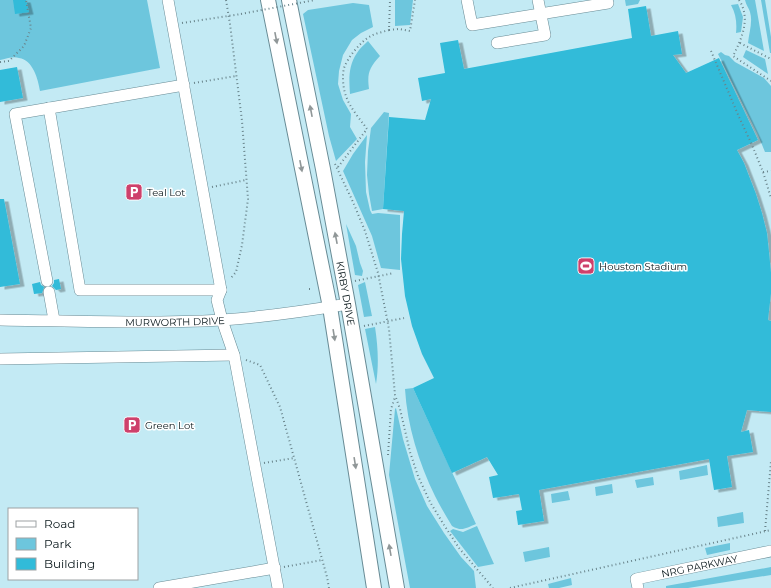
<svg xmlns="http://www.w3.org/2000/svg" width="771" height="588" font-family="Montserrat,sans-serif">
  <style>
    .green { fill: #6dc6dd }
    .building { fill: #31bbd9; filter: url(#shadow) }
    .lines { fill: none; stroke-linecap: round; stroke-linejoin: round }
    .minor-casing { stroke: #688b95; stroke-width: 12 }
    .major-casing { stroke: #688b95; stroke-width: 16 }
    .path { stroke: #69848b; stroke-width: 2; stroke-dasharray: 1 3; stroke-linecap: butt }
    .minor { stroke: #fff; stroke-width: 11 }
    .major { stroke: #fff; stroke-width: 14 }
    .path-bridge { stroke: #69848b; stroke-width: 2; stroke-dasharray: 1 3; stroke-linecap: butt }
    .oneway { fill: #909798 }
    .labels { text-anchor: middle; stroke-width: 3; stroke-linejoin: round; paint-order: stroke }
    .poi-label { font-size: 10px; fill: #09171b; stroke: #fff; text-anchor: start }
    .street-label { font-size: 10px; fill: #09171b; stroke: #fff }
  </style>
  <defs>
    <filter id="shadow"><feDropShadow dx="4.5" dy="2.5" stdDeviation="0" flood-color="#0004"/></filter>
  </defs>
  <rect width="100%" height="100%" fill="#c3eaf4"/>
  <!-- green -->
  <path class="green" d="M0,0H147L160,68L40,91C38,79 33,60 19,58C13,56 6,59 0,60Z
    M395,0H413L410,25L395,26Z
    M625,0H640L638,4L626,6Z
    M745,0H755L764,51L748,43C749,33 753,22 750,12C749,8 746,5 745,0Z
    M761,0H765L771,37V53H770Z
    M353,3L369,5L373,27L361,33L352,40L343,55L339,71L338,84L343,100L351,114L350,127L357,139L336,161L329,136L303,14L308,10Z
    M738,4L743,17L741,32L736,33C737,23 736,14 731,5Z
    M368,41L380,56C369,68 367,73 369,89L350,94C349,80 348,66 357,53C359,49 364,45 368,41Z
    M746,50L765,59L768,74L743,57Z
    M721,52L725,55L729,56L735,62L764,78L771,86V152H765L758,135L718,54Z
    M384,112L389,113L383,209L372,211L369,194L367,175L368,151L371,128Z
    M367,135L365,162L366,192L370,210L372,214L378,213L400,215V270L381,268L372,236L343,171L353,154Z
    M346,224L356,246L360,263L363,271L362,276L355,275Z
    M365,282L372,316L364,317L358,285Z
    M375,327C378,347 379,365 376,384L365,329Z
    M413,388L476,524C466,528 462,532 452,526C446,516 440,506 435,496C419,463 407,425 405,389Z
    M396,408L403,439L415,479L427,506L444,533L461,557L474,571L476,588H410L389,475L395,409Z
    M707,465L708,475L680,480L679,471Z
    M653,477L654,485L637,488L635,480Z
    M612,484L613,493L596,496L595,487Z
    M568,491L570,500L552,503L551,494Z
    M743,512L744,523L718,527L717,517Z
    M477,526L494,564L478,567L450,531L453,529L463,532Z
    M730,543V550L707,555L705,548Z
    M549,547L550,557L525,562L523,552Z
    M771,567V575L688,588H666V586Z
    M571,578L572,585L559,588H549L548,584Z"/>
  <!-- building -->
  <path class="building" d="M13,0H26L29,12L15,14Z
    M646,6L651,36L678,31L682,54L673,55L686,73L719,58L758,140L737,150L744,163L756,194L762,213L767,233L769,252L771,273V293L768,320L771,321V412L747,410L741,432L749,430L753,452L727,456L732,487L714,490L709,459L539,490L544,521L518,525L516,511L522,510L519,494L493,498L489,477L498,475L487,457L452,473L413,388L434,378L422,354L412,326L405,296L401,259L402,234L404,211L383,209L389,117L425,120L431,99L422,101L418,78L445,73L440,43L458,40L464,69L632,38L628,9Z
    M17,67L23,98L0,102V70Z
    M0,199H4L20,284L0,287Z
    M59,279L61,289L56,290L52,286L54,283V280Z
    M40,282L41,285L44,287L42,293L34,294L32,284Z"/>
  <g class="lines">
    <!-- minor casing -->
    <g class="minor-casing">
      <g id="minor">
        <path d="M168,0L221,290L217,300L222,320L234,355L278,588"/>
        <path d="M467,0L472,25L608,3L607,0"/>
        <path d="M497,43L545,35L538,0"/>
        <path d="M49,108L80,290H221"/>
        <path d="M47,281L15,114L184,85"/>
        <path d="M49,292L54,320"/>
        <path id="s1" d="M0,320C74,321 148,324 222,320C264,317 306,311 348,304"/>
        <path d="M0,359L234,355"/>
        <path d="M159,588L275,568"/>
        <path id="s2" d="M638,588L636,579L771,551"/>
      </g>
    </g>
    <!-- major casing -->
    <g class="major-casing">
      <g id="major">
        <path d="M268,0L330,307L374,588"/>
        <path id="s3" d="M289,0L323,169L348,304L397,588"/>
      </g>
    </g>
    <!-- path -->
    <path class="path" d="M226,0L230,24L242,121L248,199L242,245L236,272L230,279
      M739,0C751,18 742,38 733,56L771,81
      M182,23L241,14
      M389,30L399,29L410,31L415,0
      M740,43L771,59
      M711,51L739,117L752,145L763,172L771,198
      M0,62L9,61L24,46L31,28L26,0
      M194,83L236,76
      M335,164L353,202L365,231L378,273L389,329L395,395L400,409L410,452L418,476L430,502L444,525L459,548L493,588
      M338,167L367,129C360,119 350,108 346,96C343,88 342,76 344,68C348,57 361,41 371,36C376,33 383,32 389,30L390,0
      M763,172L771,171
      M212,187L246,180
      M355,281L394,273
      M309,289H312
      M364,326L404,318
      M246,360L260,365L280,407L327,577L329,588
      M388,455L391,409L395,397
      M264,463L294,458
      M765,531L771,461
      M284,567L322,560
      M510,588L771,530"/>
    <!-- minor -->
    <use href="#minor" class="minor"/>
    <!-- major -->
    <use href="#major" class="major"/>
    <!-- path-bridge -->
    <path class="path-bridge" d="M241,14L315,0"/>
  </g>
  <!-- one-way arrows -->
  <defs><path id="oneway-solid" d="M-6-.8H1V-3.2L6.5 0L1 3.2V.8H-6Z"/></defs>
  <g class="oneway">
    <use href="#oneway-solid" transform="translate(276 38) rotate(79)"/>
    <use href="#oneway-solid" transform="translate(311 111) rotate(-101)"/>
    <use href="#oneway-solid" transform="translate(301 166) rotate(79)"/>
    <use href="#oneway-solid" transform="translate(336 238) rotate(-101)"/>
    <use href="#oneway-solid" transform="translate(334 335) rotate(81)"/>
    <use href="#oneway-solid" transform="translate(355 463) rotate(81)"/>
    <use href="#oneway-solid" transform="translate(390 550) rotate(-100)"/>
  </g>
  <!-- icons -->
  <defs>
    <g id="parking-square" transform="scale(0.9)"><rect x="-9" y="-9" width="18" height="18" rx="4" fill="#ce406b" stroke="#fff"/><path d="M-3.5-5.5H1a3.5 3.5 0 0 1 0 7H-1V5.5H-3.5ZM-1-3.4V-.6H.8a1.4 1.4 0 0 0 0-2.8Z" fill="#fff"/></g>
    <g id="stadium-square" transform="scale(0.9)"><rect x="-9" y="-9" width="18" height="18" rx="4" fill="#ce406b" stroke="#fff"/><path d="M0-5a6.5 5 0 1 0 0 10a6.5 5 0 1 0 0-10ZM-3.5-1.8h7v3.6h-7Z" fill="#fff"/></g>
  </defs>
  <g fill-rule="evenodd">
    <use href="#parking-square" x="134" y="192"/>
    <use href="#stadium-square" x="586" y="266"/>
    <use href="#parking-square" x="132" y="425"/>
  </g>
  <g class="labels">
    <!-- poi labels -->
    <g class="poi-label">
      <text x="147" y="196">Teal Lot</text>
      <text x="599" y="270">Houston Stadium</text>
      <text x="145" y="429">Green Lot</text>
    </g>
    <!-- street labels -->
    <g class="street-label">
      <text dy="4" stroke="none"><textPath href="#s3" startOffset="299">KIRBY DRIVE</textPath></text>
      <text dy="4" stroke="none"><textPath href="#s1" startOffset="175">MURWORTH DRIVE</textPath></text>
      <text dy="4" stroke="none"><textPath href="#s2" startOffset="74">NRG PARKWAY</textPath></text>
    </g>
  </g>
  <!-- legend -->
  <rect x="8" y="508" width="130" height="72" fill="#ffffff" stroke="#9da2a4"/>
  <rect x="16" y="521" width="20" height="6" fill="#ffffff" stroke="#9da2a4"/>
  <text x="44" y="528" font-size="12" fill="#09171b">Road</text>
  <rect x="16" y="538" width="20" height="12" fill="#6dc6dd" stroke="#9da2a4"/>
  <text x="44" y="548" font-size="12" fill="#09171b">Park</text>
  <rect x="16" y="558" width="20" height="12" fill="#31bbd9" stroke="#9da2a4"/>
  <text x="44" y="568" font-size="12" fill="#09171b">Building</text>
</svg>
